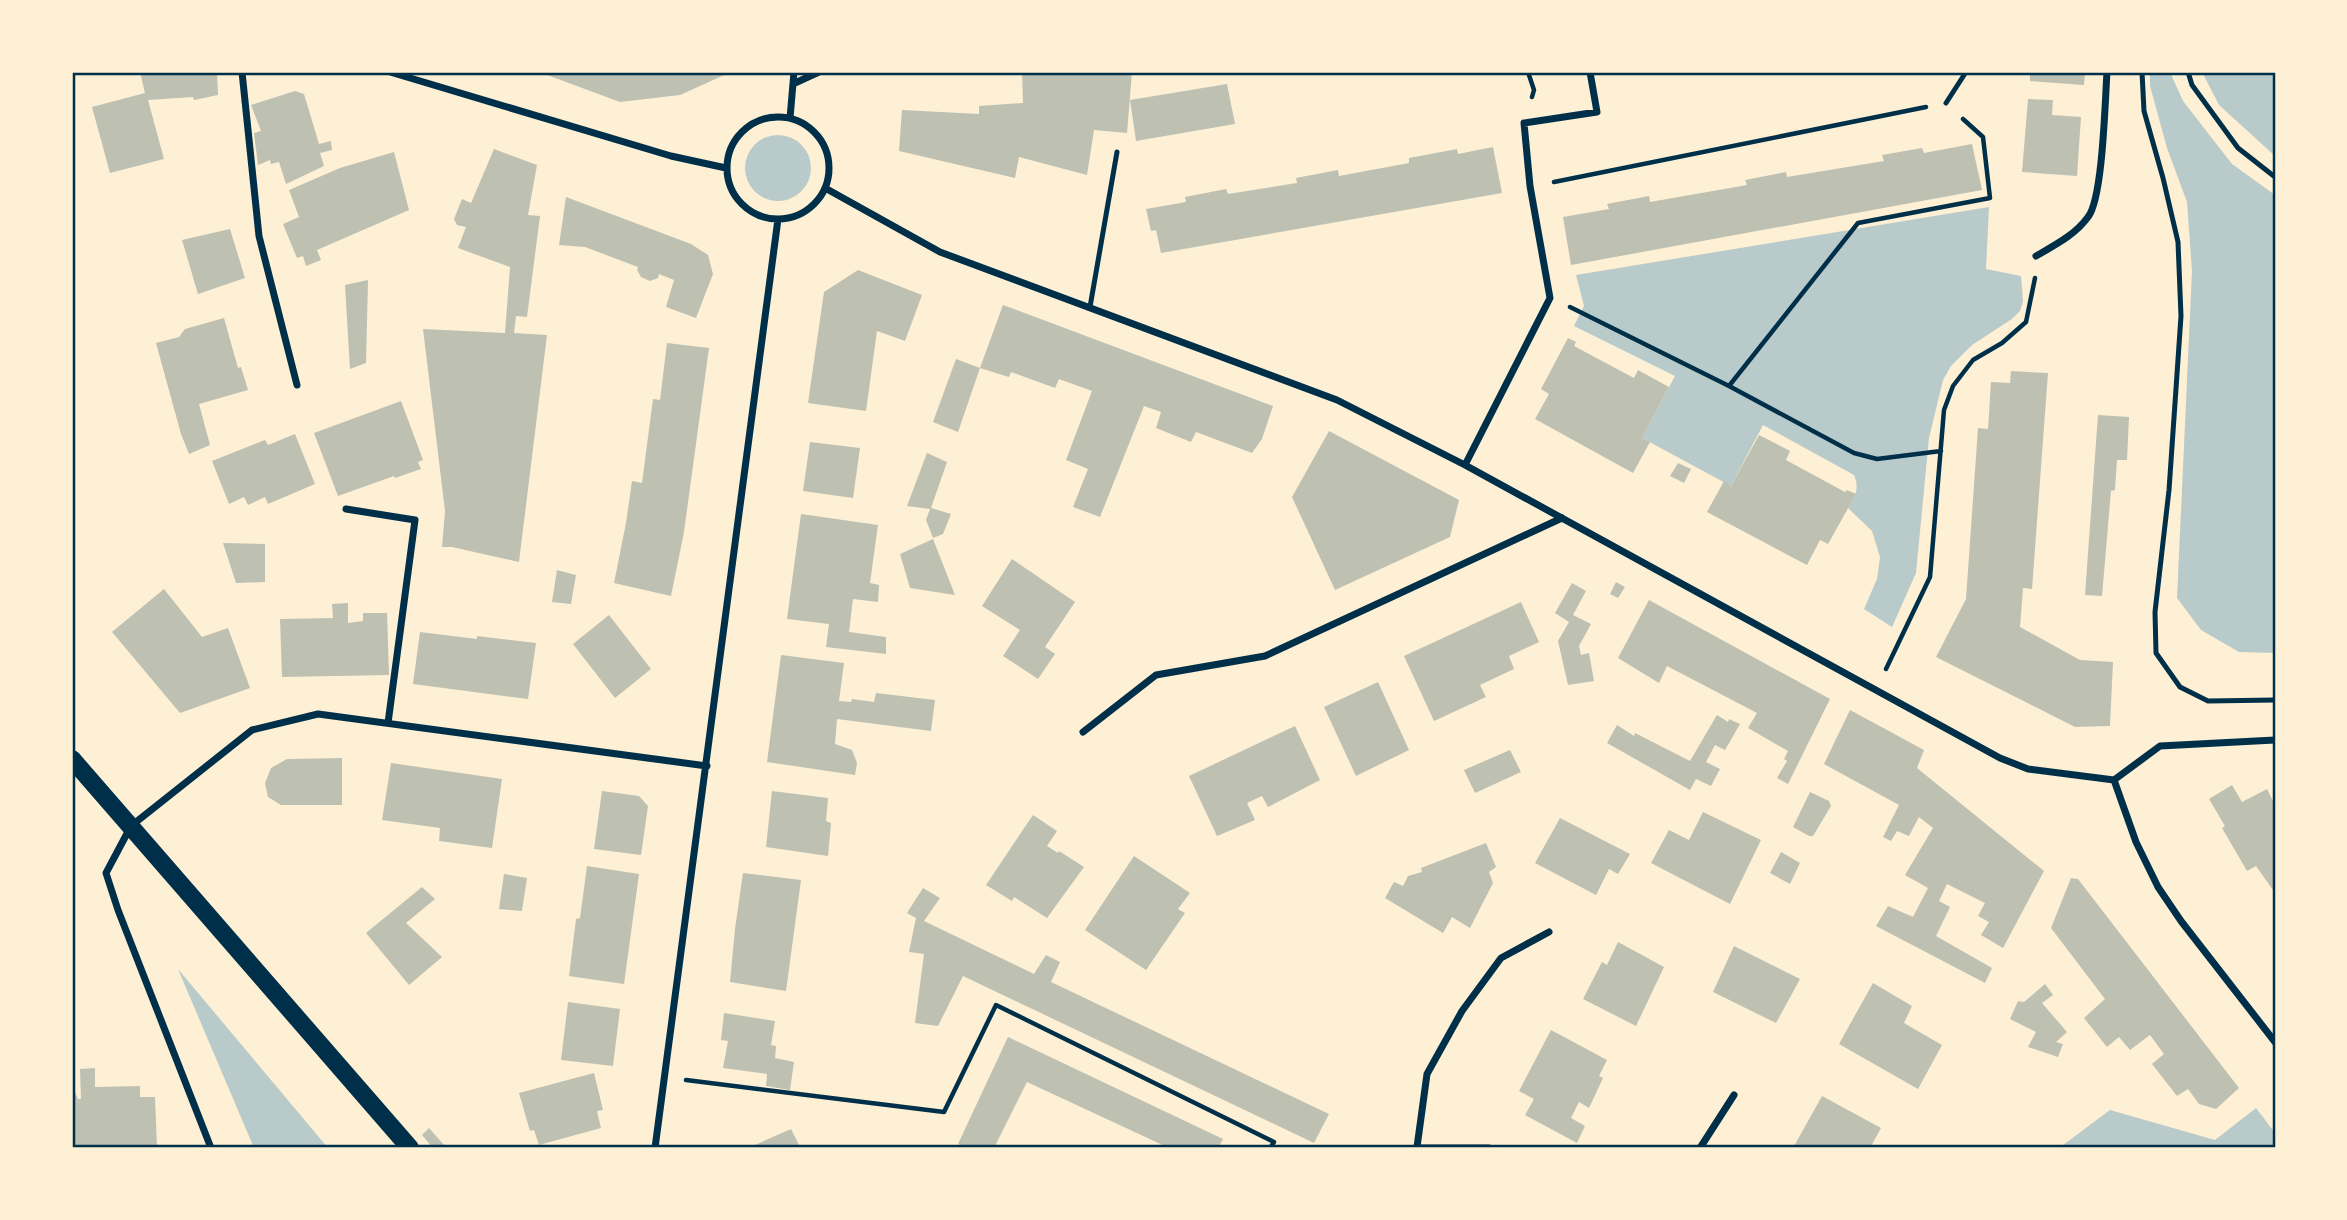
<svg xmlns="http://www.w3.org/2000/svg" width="2347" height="1220" font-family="Cabin,sans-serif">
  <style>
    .green { fill: #b9caca }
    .building { fill: #bec0b2 }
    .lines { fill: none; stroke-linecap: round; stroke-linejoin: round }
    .path { stroke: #003049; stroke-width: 4.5 }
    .service { stroke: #003049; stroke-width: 5 }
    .minor { stroke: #003049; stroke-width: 7 }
    .primary { stroke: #003049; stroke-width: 18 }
    .neatline { fill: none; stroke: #003049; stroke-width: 2.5 }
  </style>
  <rect width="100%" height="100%" fill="#fdf0d5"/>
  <!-- green -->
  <path class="green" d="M2150,72H2170L2183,101L2232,164L2275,195V653L2239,652L2201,630L2177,598L2192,271L2187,202L2167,148L2150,86Z
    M2202,72H2275V156L2219,105Z
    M745 168a33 33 0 1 1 66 0a33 33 0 1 1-66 0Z
    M1989,207L1986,269L2021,276L2023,301L2020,311L2012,319L1972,345L1951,366L1943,380L1929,438L1916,573L1892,627L1864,609L1877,579L1880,557L1872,531L1848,508C1855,496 1860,489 1854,475L1763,425L1731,486L1642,438L1675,376L1574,326L1584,306L1576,275Z
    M178,969L328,1148H254Z
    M2256,1108L2275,1133V1148H2059L2110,1110L2215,1140Z"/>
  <!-- building -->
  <path class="building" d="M140,72L217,73L218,95L194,100L193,97L148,100L164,159L110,173L92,107L145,93Z
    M539,72H731L680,95L620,102Z
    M1022,72H1132L1127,133L1094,130L1087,175L1019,157L1015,178L899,151L902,110L979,114V106L1023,103Z
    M2030,72H2085L2084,85L2030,81Z
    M1227,84L1235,124L1136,141L1130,100Z
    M295,91L304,94L319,144L331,141L332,150L320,153L324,166L286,184L279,162L271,164L270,160L258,165L254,133L261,131L251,105Z
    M2028,99L2053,100L2052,115L2081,117L2077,176L2022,172Z
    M1972,144L1982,190L1571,265L1563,217L1609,209L1607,204L1649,196L1650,202L1747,185L1745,180L1786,172L1787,177L1884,161L1882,155L1922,148L1924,153Z
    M1493,147L1502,193L1161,253L1156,230L1151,231L1146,209L1186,202L1185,197L1226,189L1228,194L1297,183L1296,178L1338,170L1339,176L1409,163V158L1457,149L1458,154Z
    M494,149L537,165L528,215L540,216L527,317L516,316L514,333L547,335L519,562L452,547H442L445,511L423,329L505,333L510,267L458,248L466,227L457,225L454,219L462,199L471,203Z
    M394,152L409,210L317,250L321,260L306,266L303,256L297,258L283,224L299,217L289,190L340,168Z
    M566,197L691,244L708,255L713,274L696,318L666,307L674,280L659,274L658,278L650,281L641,277L637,270L638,267L585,247L559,245Z
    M230,229L245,278L198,294L182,240Z
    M858,270L922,295L905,341L877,331L866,411L808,403L824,292Z
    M368,280L366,363L350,369L345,285Z
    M1003,305L1273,406L1262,439L1252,453L1196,432L1191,442L1156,428L1161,412L1144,406L1100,517L1073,507L1088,469L1066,460L1092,391L1059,379L1055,388L1011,372L1009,377L980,368L958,432L933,422L956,359L980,368Z
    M224,318L238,368L241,367L248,390L199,404L210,445L189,454L181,434L156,343L179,337L185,329Z
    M1568,338L1576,342L1574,346L1634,378L1638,370L1669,387L1642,438L1650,442L1633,473L1535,419L1549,394L1541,389Z
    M667,343L709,348L684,532L671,596L614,583L626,523L632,481L642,483L653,399L660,400Z
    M2011,371L2048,373L2032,589L2023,588L2020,627L2080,660L2113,662L2110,726L2075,727L1936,657L1966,599L1978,428L1988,429L1991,382L2010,383Z
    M401,401L423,460L418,462L421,469L395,478L394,476L338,496L314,433Z
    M2098,415L2129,417L2127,460H2117L2115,490L2111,491L2102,596L2085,595Z
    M1329,431L1459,500L1450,537L1335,590L1292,497Z
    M295,434L315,484L268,504L265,497L248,505L244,497L229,504L212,461L265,440L268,445Z
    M1759,435L1790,451L1786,460L1845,492L1847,490L1856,494L1828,544L1820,540L1807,565L1707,512L1724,481L1731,486Z
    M810,442L860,448L853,498L803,491Z
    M927,453L947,462L931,508L951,514L943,534L933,538L926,520L930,509L907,506Z
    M1678,463L1691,469L1684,483L1670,476Z
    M801,514L878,525L870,583L879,585L878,602L853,599L849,632L886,637V654L826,647L829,624L787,619Z
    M933,539L955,595L910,588L900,554Z
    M223,543L265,544V582L236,583Z
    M1012,559L1075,602L1045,647L1055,654L1038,679L1003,656L1020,630L982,606Z
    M557,570L576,575L571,604L552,602Z
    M1616,582L1625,587L1618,598L1610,594Z
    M1572,583L1586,591L1573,615L1591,624L1579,646L1581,655L1589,653L1594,681L1568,685L1558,641L1569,622L1555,613Z
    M164,589L202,637L228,628L250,688L180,713L112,632Z
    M1649,600L1830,699L1788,784L1777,778L1787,761L1784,759L1788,751L1748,728L1757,713L1667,666L1659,683L1618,658Z
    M1521,602L1539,642L1509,656L1514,669L1480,685L1486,697L1434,721L1404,656Z
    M348,603V623L363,621V613H387L389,675L282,677L280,619L333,618L332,604Z
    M609,615L651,669L615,698L573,644Z
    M420,632L477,639V636L536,643L528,699L413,684Z
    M781,655L844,663L839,701L851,702L852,699L874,702L876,693L935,700L931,731L837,719L835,744L852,750L857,763L855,775L767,762Z
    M1378,682L1409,750L1356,776L1324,707Z
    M1850,710L1924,750L1917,768L2044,871L2003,948L1981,935L1989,922L1978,916L1985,903L1947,884L1939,901L1950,907L1936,936L1992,968L1985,983L1876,926L1888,906L1913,917L1928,888L1905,875L1933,828L1919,817L1909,836L1897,831L1891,841L1883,837L1899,805L1824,764Z
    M1717,715L1728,722L1729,719L1740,724L1725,750L1715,745L1706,762L1720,769L1711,786L1696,779L1690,790L1607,743L1617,725L1634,736L1635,733L1690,761Z
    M1295,726L1320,780L1268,807L1262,796L1247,803L1255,820L1217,836L1189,776Z
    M1510,750L1521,772L1475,793L1464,770Z
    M342,758V805H281L268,797L265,783L271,768L287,759Z
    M391,763L502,779L492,848L439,841L440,828L382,820Z
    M2232,785L2242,802L2267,789L2275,805V893L2256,866L2247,871L2222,828L2225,826L2209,799Z
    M602,791L639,796L648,806L641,855L594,849Z
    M772,791L828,798L826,821L831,823L828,856L766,847Z
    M1810,792L1829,801L1831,806L1813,836H1809L1793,827Z
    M1703,812L1761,840L1730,904L1651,863L1669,830L1689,840Z
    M1033,815L1057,831L1047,846L1058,853L1059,851L1084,867L1047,918L1014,897L1012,901L986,885Z
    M1560,818L1630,854L1618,874L1609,869L1596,895L1535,863Z
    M1486,843L1496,867L1489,872L1493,883L1470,928L1452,917L1443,933L1385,898L1394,882L1403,886L1408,876L1422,872L1421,868Z
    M1781,852L1800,863L1790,884L1770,873Z
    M1134,856L1190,893L1178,909L1185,913L1146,970L1085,930Z
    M587,866L639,874L624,984L569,976L576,919L580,918Z
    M743,873L801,880L786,991L730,982L735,929Z
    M504,874L527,878L522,911L499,909Z
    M2071,878L2078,879L2239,1088L2216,1109L2199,1104L2188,1089L2177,1096L2152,1064L2164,1054L2150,1035L2130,1050L2119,1037L2107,1047L2084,1018L2105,999L2051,928Z
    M422,887L435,899L406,923L442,957L409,985L366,933Z
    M923,888L940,898L924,921L1034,974L1046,955L1060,962L1051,982L1329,1114L1314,1143L963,976L938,1026L915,1023L924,954L909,952L916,918L907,913Z
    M1618,942L1664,967L1636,1026L1583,999L1602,962L1607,965Z
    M1734,946L1800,979L1776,1023L1713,992Z
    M1873,983L1912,1006L1904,1023L1942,1045L1918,1089L1839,1044Z
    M2045,984L2053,995L2042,1003L2067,1032L2056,1042L2063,1044L2058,1057L2028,1047L2036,1032L2010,1019L2018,1001L2024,1002Z
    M568,1002L620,1009L613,1066L561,1060Z
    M724,1013L775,1021L771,1045L776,1046L775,1058L794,1062L790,1090L766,1086L767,1074L723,1068L728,1041L721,1040Z
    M1551,1030L1607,1060L1599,1076L1603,1078L1589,1108L1579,1102L1571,1118L1585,1126L1577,1143L1525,1115L1534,1099L1519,1091Z
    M1008,1037L1223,1139L1218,1148H1169L1027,1082L994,1148H968L958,1144Z
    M95,1068V1087L140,1086V1097H155L157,1148H72V1091L75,1092L78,1099H81L80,1069Z
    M594,1073L603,1110L597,1111L601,1128L539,1145L534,1130L530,1131L519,1093Z
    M1822,1096L1881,1128L1870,1148H1793Z
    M429,1128L444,1145L441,1148H433L422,1135Z
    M791,1129L800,1147L798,1148H748Z"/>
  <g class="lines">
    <!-- path -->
    <path class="path" d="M1528,72L1534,90L1532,97
      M1554,182L1926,107
      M1570,307L1729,386L1858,223L1990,198L1983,137L1963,119
      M1729,386L1854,453L1877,459L1941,451
      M1886,669L1930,577L1944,410L1953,386L1973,360L2002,343L2026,322L2035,278
      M686,1080L944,1112L996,1005L1274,1142L1270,1148"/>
    <!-- service -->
    <path class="service" d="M2142,72L2144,111L2163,178L2178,242L2181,316L2169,490L2155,612L2156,653L2180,687L2208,701L2275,700
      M2188,72L2192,85L2238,148L2275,177
      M1946,103L1966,72
      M1090,307L1117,152"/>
    <!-- minor -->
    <path class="minor" d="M242,72L259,236L297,385
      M390,72L671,156L726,168
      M795,83L819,72
      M727 168a51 51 0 1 1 102 0a51 51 0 1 1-102 0Z
      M790,118L794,72
      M825,188L940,252L1337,400L1465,465L2000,758L2028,769L2114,780
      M2036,256C2055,245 2075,235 2088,217C2103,198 2105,100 2107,72
      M1465,465L1550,298L1530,186L1524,123L1597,112L1590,72
      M346,509L415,520L388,723
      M1083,732L1156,675L1265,656L1562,518
      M2114,780L2136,842L2158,887L2181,921L2275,1042
      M2114,780L2160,746L2275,740
      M1417,1147L1427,1074L1462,1011L1501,958L1549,932
      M211,1148L118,910L106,873L131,826L252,730L318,714L707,766
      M655,1148L778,219
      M1415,1148H1489
      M1700,1148L1734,1095"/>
    <!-- primary -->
    <path class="primary" d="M72,759L410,1148"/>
  </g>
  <!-- border -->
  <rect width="2347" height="1220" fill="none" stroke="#fdf0d5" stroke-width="147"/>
  <rect x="74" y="74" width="2200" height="1072" class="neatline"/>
</svg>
